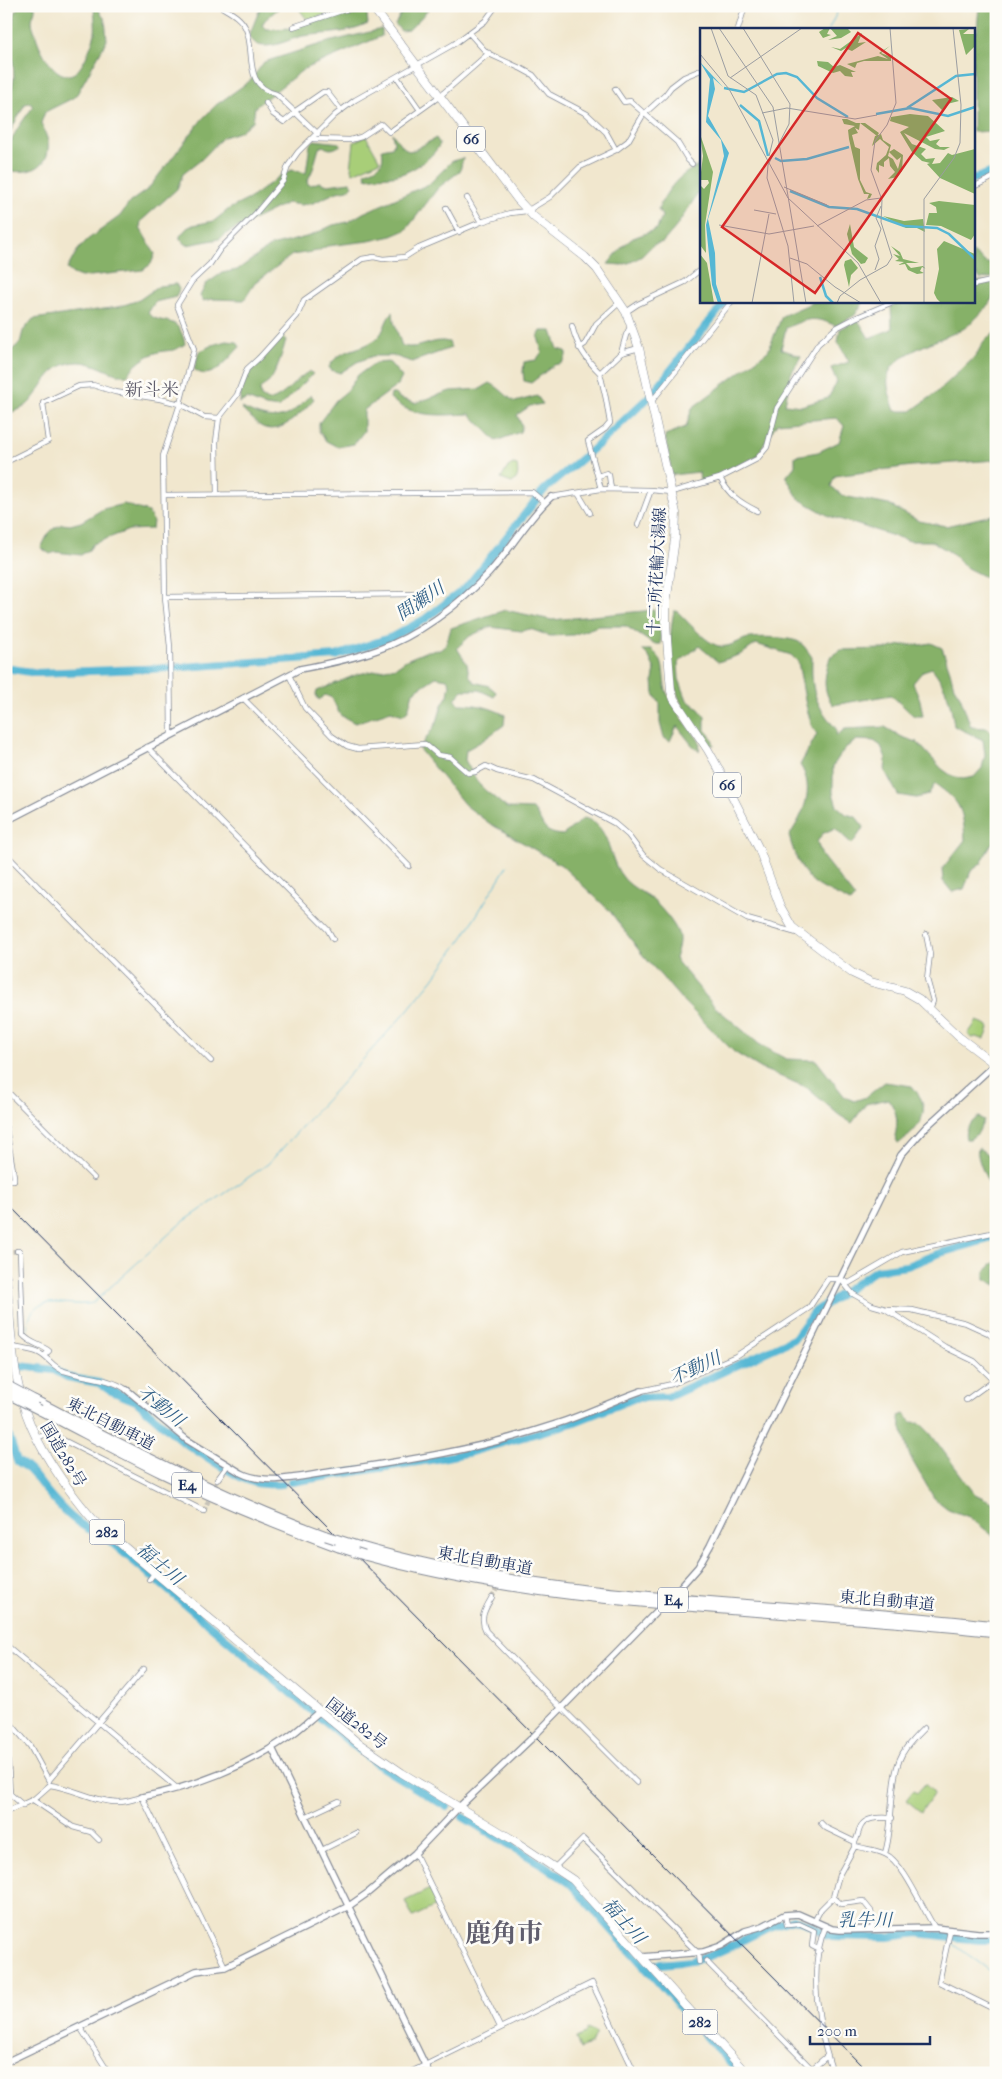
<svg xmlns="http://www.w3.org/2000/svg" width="1002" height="2079" font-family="'IM FELL French Canon','Noto Serif JP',serif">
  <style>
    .green { fill: #a8ce78; stroke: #627e6b }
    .forest { fill: #86b168; stroke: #507063 }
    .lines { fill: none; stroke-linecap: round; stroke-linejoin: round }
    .stream { stroke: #56b7d4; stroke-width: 1 }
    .river { stroke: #56b7d4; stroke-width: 8 }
    .minor-tunnel { stroke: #c6c2b8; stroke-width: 4.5; stroke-dasharray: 4.5 2; stroke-linecap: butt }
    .minor-casing { stroke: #868b96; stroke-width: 6 }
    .tertiary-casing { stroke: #868b96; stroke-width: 8 }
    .primary-casing { stroke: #868b96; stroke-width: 9 }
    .trunk-casing { stroke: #868b96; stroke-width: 9 }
    .motorway-casing { stroke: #868b96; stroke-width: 11 }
    .minor { stroke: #fff; stroke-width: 4.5 }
    .tertiary { stroke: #fff; stroke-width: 5.5 }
    .primary { stroke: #fff; stroke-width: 8 }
    .trunk { stroke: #fff; stroke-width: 8 }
    .motorway { stroke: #fff; stroke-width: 9 }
    .rail { stroke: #1b2f5e; stroke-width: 1 }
    .tertiary-bridge-casing { stroke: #868b96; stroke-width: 8; stroke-linecap: butt }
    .motorway-bridge-casing { stroke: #868b96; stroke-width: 11; stroke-linecap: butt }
    .tertiary-bridge { stroke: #fff; stroke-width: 5.5 }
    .motorway-bridge { stroke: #fff; stroke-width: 9 }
    .labels { text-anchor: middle; stroke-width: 5; stroke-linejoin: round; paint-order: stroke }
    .shield { fill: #fdfcf7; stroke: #5f6c8c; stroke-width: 1 }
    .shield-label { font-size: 15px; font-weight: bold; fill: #1b2f5e }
    .street-label { font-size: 16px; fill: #1b2f5e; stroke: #fdfcf7 }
    .neighbourhood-label { font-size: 18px; fill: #605e6d; stroke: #fdfcf7 }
    .water-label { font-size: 18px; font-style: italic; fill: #305f87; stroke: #fdfcf7 }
    .town-label { font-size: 26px; font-weight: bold; fill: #605e6d; stroke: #fdfcf7 }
    .inset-river { fill: none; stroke: #56b7d4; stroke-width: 2.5 }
    .inset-road { fill: none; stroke: #9b9da1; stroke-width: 1 }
    .view { fill: #d62828; fill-opacity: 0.15; stroke: #d62828; stroke-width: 2.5 }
    .inset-edge { fill: none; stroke: #1b2f5e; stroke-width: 2.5 }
  </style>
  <rect width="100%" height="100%" fill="#fdfcf7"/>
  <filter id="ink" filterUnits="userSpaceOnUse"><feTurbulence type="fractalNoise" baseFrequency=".02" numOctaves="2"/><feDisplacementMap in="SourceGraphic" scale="10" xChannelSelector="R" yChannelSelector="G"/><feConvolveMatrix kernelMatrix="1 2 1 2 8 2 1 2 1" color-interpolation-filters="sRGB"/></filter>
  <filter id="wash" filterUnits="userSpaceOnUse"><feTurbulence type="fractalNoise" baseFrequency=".0096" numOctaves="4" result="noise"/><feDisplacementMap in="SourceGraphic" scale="20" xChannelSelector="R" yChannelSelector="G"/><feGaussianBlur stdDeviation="1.12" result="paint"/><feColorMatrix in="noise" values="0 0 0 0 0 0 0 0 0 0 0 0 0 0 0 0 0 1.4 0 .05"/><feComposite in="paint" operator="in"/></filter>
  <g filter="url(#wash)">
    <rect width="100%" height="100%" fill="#f1e7ce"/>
    <!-- green -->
    <path class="green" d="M297,6H345L308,21Z
      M366,136L380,161L353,173L351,169L354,142Z
      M513,464L517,465C518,473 519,478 512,483L501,479L508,467Z
      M977,1021L987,1025L989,1028L986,1037L983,1039L976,1037L971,1038L968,1034Z
      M925,1784L934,1793L921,1812L906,1800L913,1791L917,1793Z
      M430,1889L438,1905L413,1917L405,1901Z
      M587,2029L596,2033L591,2044L580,2049L576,2038L585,2034Z"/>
    <!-- forest -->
    <path class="forest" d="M18,6H35C36,12 32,16 32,21C32,26 35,31 36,36C40,51 60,90 79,69C85,62 91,46 94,37C97,28 94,16 94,6H99L100,13L105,19L107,40L77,94L73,98L45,112L41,123C43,129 47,136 48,142C51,169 27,175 6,170C6,143 17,128 33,107L30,103L25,104L6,139V98L12,88L14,77L11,34L14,16Z
      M261,6H281L265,20L262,25L266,29L293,28L324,17L346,13L354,6H366L368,24C349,34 324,33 303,36C290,39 278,46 265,46C257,46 253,42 249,36Z
      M409,6H432L409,30L401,31L395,24L402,12Z
      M979,6H996V68L989,94L996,106V131L973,132V34L977,31Z
      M382,29V36L304,69L255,107L253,121L239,132L223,137L201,160L183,174L177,189L141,221L140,228L155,254L151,264L143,270L81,277L73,274L67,269L77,251L87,240L120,216L130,202L148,189L203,118L216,105L251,80L264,62L324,43Z
      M392,133L400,144L408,151L414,150L436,138L440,144C432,159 408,175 391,176C383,177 375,176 367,178L365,174L366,172C379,167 385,164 382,149L392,147L394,143Z
      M314,140L340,143L341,145C334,149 330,151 323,146L319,148L313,169L307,182L308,184L311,185L319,182L328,185L350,182L353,186L348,190L337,192L313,203L301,205L287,203L229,232L219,239L187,245L180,239V236L187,228L193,225L214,221L229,209L249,199L284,173L292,170L306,173L310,144Z
      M463,158L460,171L438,188L406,230L392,236L369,241L327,246L318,251L292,255L255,283L244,300L212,299L203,301L200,296L206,284L222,273L237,270L271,246L310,236L333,225L348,222L363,213L429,184L452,161Z
      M698,166L701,168V189L676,227L663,242L653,245L642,256L631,262L622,265L608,264L623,246L633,238L657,229L662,216L658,209C667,190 678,175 698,166Z
      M973,252L986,263H996V277L980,279L973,268Z
      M973,281L993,282C993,286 994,293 993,297C989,306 969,327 961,330C943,339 895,353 889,373C885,385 891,399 895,411H911L935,394L975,357L984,341L996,332V460L912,466L835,476L831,486L843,496L889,505L919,521L946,526L996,514V580L989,579L967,568L950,552L931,541H910L829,516L799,499L786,477L795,466V456L818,452L839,442L844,426L837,418L777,423L756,457L700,483L699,472L672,475L665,435L686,427L692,408L768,351L782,316L816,301H864L855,315L836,326C815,316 807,318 786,328L781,349L801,356L791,374L785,404L801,406L828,398L837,382L831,368L849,362L838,342L840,329L858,320L869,338L892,329L891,306L902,301H973Z
      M176,284L179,289L176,297L155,302L148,313C162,328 178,311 185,344C172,353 172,349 159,352C146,355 134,365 127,376C110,375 96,362 79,362C51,362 45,385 30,402C24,409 15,411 6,414V403L8,401L6,398V355L20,343L23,331L33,319L118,307L139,300L159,286Z
      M393,312L394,322L402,346C420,351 433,337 449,342L451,348L412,362L394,356H373L357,362L340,373L331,370L329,367C339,348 361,351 376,339C386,331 384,320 393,312Z
      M541,331H552L558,349L566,351V356L562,363L554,365L531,383L524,381L523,372L524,362L536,360L542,352L538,337Z
      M280,337H283L286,340C283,351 276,374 269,382C266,385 262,386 260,389L261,397L268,401C286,397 293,380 310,371L313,374L279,408L265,406L247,399L240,403C240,373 262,359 280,337Z
      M226,341L237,342L240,347C229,357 211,385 194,369L199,352L212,345Z
      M389,362L402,377L398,385L364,410V431L354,444L338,447L326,441L319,431V423L336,400L347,391L358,375L375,363Z
      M490,383C499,387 506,396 515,402L537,396L543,404L530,406L517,415L522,426L520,432L496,441L470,414C443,415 412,419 390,398L391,394H396L399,398L415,403L450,391L480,389Z
      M311,395L314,399C302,412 279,439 259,425C256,423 255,421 253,419C248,415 245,414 242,408C259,416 275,423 292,412C299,407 304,400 311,395Z
      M124,504L148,512L153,521L152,529L129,530L93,544L89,550L81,555L56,552L50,554L41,548L48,534L53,529L62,524L70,525L81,522L103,509Z
      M505,610L552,620L654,610L660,622L661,644H653L626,626H598L573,635L550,636L530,629L521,631L490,627L470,636L457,648L467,664L469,675L474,682L489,686L496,692L494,697L479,690H463L455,699L459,704C476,704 490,707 505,715L504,725L482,741L466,750L465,760L478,783L486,791L507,808L533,809C545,824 540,833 563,835L584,818C611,825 607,857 622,876C629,886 639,890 649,897C658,904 674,922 678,933C681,941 677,951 675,959L714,1006L759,1044L786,1059L816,1060L845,1097L854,1101L866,1097L885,1082L912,1086C916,1091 921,1097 923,1104C926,1120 912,1136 898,1143L895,1137C898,1122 898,1112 888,1099L866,1104L852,1123L839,1115L806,1087L762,1069L734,1052L683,1001L641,953L609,910L561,865L489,823L465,805L419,749L437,722L442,705L448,695L450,684L447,679L436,677L413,692L408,711L403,715L391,711L355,723L340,715L332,698L325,695L319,700L316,695L317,691L358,674L396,667L406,660L427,651L440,650L446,645L451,628Z
      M674,611H677C686,620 707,644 719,646C728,648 737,642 745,639C755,636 790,637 799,642C804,645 809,653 812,657C811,691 814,703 837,730L836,736L845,729L885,727L902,737L917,742L942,769L952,776L963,779L974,777L982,768L985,755L983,740L954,726C951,703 947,687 932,668L923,671L913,683L920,700L923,716H914L891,695L833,705C821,689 825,675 830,657L840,650L886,649L901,645H920L931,643L942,648L950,671L954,687L960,696L971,727L987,728L996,735V842L991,844L981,864L971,871L964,889L952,892L943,881L942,869L965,840C963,809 961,802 935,784L928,795L916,798L898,795L885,771L886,758L881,746L874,741L857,740L845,748L833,766V793L837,806L846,814L856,817L864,827L852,844L835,828L822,834L817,842L822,856L855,898L850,902C840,896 828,892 819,886C802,876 794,854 789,836C803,815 816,789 800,765L817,734L812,727L806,705L798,662L791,655L756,644L742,654L718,662L699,646L678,663L679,679L687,700L699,709L705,717V730L712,738L714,745H709C700,732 687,717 681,703C669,676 668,639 674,611Z
      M642,650H651C668,660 661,678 667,693C674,710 689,726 700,742L699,751L692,745L677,726L670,741L664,738L660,723V704L654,694L653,680L655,670L649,657Z
      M978,1117L984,1120L978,1133L970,1139H966C963,1128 970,1124 978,1117Z
      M978,1148C998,1158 996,1173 996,1193C989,1187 975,1157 978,1148Z
      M996,1261V1285L985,1279V1271Z
      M904,1414L912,1422L920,1423L930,1433L975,1494L996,1504V1538L969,1517L948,1509L934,1498L909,1455L899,1416Z"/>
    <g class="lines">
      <!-- stream -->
      <path class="stream" d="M829,29L840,6
        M27,1332C29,1287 66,1309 93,1303L180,1224L268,1164L406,1012L433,979L465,934L507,866
        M944,1936H945
        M952,1943L996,1975"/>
      <!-- river -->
      <path class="river" d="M973,179L996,171
        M6,668L36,673L170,668L336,656L392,637L425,619L466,588L544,490L599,444L652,394L726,301
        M6,1366H12
        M20,1366L54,1370L67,1377L99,1383L109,1390L136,1401L183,1442L222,1467
        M6,1428L17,1461C30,1468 35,1477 44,1488C64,1512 76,1525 105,1537L313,1712
        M228,1470C248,1483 259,1485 282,1484
        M291,1482L436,1459L471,1452L572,1423L635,1398L668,1397L794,1339L813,1313L876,1270L907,1266L940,1253L996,1237
        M319,1717L375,1763L447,1807
        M463,1817L545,1866L571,1884L739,2073
        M743,1940L769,1927L793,1919L809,1924L828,1936L888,1937L917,1933L980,1940H996
        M644,1967C660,1963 675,1963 691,1961C707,1958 723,1950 738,1943"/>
    </g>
  </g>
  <g filter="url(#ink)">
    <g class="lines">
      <!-- minor-tunnel -->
      <path class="minor-tunnel" d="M6,1252L17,1251
        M204,1511L217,1480
        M492,1597L499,1583"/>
      <!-- minor casing -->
      <g class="minor-casing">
        <path id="minor" d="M220,6C230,12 241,17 246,29C256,52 242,85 276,94L318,134
          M6,14L11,6
          M293,27L344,10L370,6
          M738,29L745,6
          M469,33L487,53L522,69L533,75L549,94L587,114L606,132L616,150
          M397,77L420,110
          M615,89L624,102L630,101L677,142L688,160L692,164
          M266,103L273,114L284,122L295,113
          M294,112L323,92H327L341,110
          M313,139L350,140L361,137L381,124L389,132L391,131L440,96L489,53
          M973,187L996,176
          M467,198L481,222
          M446,208L459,232
          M973,285L996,280
          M626,312L638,304L685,282L701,269
          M572,326C577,346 585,358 600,373
          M579,348L585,344L596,324L620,302
          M621,353L639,348
          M652,401L732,301
          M6,462L48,441L43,403L79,386L93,385L115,392L160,399L180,404L204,417L219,418
          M598,476L607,473L609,475L611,489
          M720,478C729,495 739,502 757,511
          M601,489L588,441L605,429L610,423L606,399L600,373L621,353L626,335L631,325
          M578,493L590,513
          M164,495L532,492L545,503
          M217,495L216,442L219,418L237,395L247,369L259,358L297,316L304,300L362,259L374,257L383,259L405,257L419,248L481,222L510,213L527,211L550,197L580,167L616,150L628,141L643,115L665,95L671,87L684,77L701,70
          M551,497L601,489L651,490L672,492L720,478L757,459L767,447L777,408L818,344L836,328L855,318L895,301
          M638,525L651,490
          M165,597L418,594
          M289,675L305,708L332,736L347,746L358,749L425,744L438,755L450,757L468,773L475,772L486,766L497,771L534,780L614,823L628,835L643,855L660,869L747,919L797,933
          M243,698L409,866
          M171,735L170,647L165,597L163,456L180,404L194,349L177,305L192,281L210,264L220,249L256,213L283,181L288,166L298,152L335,115L355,100L454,44L485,21L496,6
          M147,747L328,930L333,939
          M6,854L211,1061
          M926,934L930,954L927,979L933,1001L930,1009
          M6,1090L94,1178
          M6,1128L14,1176V1180H6
          M17,1251H20L23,1335C31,1344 40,1344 49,1351L44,1356
          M843,1282L853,1294L872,1305L886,1309L912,1310L966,1323L988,1333L996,1340
          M887,1310L945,1347L974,1361L996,1382
          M13,1347C21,1349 31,1349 39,1353C49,1358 53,1368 64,1371C84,1378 109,1377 127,1390
          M641,1391L672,1384L736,1356L809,1308L828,1279H840L849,1283L902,1252L996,1232
          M966,1400L995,1379
          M37,1438L49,1433L204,1511
          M217,1480L228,1465
          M464,1557L505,1567L504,1572
          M149,1580L155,1572
          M492,1597C485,1609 479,1618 486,1631L559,1706
          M6,1645L178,1789
          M564,1710L637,1783
          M6,1718L30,1746L49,1781
          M6,1759L8,1762L10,1794L23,1805
          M49,1780L144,1669
          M33,1800L73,1827L91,1832L99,1840
          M6,1812L34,1799L50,1785C73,1788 95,1802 119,1802C127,1802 135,1799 142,1797L225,1967
          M305,1817L339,1801
          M821,1823L826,1828L855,1842V1846C865,1849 877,1850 885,1854C903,1861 924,1912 935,1928
          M855,1842C858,1837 858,1831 861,1826C867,1816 882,1818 892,1818
          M322,1850L356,1833
          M415,1853L500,2027
          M885,1853C895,1823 887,1773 906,1748C911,1741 918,1734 924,1728
          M555,1867L583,1839L698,1953L699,1962
          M833,1897L841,1904L863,1901L871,1911L873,1930
          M785,1915L787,1925L799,1924L814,1931L812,1946L820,1950
          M815,1920L821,1909L833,1897L839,1875L855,1846
          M826,1926C807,1966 819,2033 833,2073
          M950,1931L939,1982L996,2010
          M706,1961L812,2069L827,2056
          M80,2027L109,2073
          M409,2073L592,1983L635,2073"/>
      </g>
      <!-- tertiary casing -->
      <g class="tertiary-casing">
        <path id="tertiary" d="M6,821L300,669C326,664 352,659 377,650C418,636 459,605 489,573C511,549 527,519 551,497
          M127,1390L187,1440L241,1473C267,1486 302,1476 330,1472C406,1461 482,1449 556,1424C585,1415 612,1401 641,1391
          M675,1593L698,1567L710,1546L901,1155L926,1127L995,1064
          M538,1732L658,1610
          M272,1748L429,2073
          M142,1797C193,1787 245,1767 287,1738C299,1730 309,1720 320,1711
          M642,1957L703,1952L721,1946L745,1931L763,1926L784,1915L798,1914L832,1929L840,1930L935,1928L978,1933H996
          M6,2062L196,1971L225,1967L349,1906L369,1892L415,1853L458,1808L531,1739"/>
      </g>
      <!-- primary casing -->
      <g class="primary-casing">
        <path id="primary" d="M372,6L518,200L534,217L585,257L597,269L626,312L639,348L676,513L675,539L666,604V626L671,691L674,699L708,750L717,766L759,849L780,906L792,927L852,973L871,982L905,991L919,999L959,1037L996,1065"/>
      </g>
      <!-- trunk casing -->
      <g class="trunk-casing">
        <path id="trunk" d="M6,1276C11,1325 11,1380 31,1426C45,1459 73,1497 97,1524L358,1743L402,1773L510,1838L573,1880L746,2073"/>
      </g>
      <!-- motorway casing -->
      <g class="motorway-casing">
        <path id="motorway" d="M34,1400C130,1449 225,1499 326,1536
          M40,1410C81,1431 121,1453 162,1473C220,1501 279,1525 339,1547
          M354,1545C566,1607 779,1599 996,1626
          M364,1555C571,1612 785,1607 996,1632"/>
      </g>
      <!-- minor -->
      <use href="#minor" class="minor"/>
      <!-- tertiary -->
      <use href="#tertiary" class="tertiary"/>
      <!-- primary -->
      <use href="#primary" class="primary"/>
      <!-- trunk -->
      <use href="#trunk" class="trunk"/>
      <!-- motorway -->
      <use href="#motorway" class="motorway"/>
      <!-- rail -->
      <path class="rail" d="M6,1202L869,2073"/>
      <!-- tertiary-bridge casing -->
      <g class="tertiary-bridge-casing">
        <path id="tertiary-bridge" d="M531,1739L538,1732"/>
      </g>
      <!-- motorway-bridge casing -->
      <g class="motorway-bridge-casing">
        <path id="motorway-bridge" d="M6,1385L34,1400
          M6,1393L40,1410
          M326,1536L354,1545
          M339,1547L364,1555"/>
      </g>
      <!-- tertiary-bridge -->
      <use href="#tertiary-bridge" class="tertiary-bridge"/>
      <!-- motorway-bridge -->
      <use href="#motorway-bridge" class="motorway-bridge"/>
    </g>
  </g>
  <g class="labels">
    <!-- shield labels -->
    <g class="shield">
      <rect x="457" y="126.5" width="28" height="25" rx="4"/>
      <rect x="713" y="772.5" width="28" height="25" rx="4"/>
      <rect x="172" y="1472.5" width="30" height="25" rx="4"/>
      <rect x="89.5" y="1519.5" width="35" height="25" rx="4"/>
      <rect x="658" y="1587.5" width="30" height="25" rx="4"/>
      <rect x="682.5" y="2009.5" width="35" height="25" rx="4"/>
    </g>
    <g class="shield-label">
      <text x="471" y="144">66</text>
      <text x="727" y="790">66</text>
      <text x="187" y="1490">E4</text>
      <text x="107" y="1537">282</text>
      <text x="673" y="1605">E4</text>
      <text x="700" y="2027">282</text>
    </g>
    <!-- street labels -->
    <g class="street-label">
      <text transform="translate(656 571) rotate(-87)" y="6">十二所花輪大湯線</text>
      <text transform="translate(111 1423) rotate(27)" y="6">東北自動車道</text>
      <text transform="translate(64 1454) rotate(59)" y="6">国道282号</text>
      <text transform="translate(485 1560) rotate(10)" y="6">東北自動車道</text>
      <text transform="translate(887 1600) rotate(5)" y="6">東北自動車道</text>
      <text transform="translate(357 1723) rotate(38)" y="6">国道282号</text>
    </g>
    <!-- neighbourhood labels -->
    <g class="neighbourhood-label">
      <text x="152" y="396">新斗米</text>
    </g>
    <!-- water labels -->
    <g class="water-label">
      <text transform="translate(420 601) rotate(-34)" y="6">間瀬川</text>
      <text transform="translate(695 1368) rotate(-25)" y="6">不動川</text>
      <text transform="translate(161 1406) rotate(39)" y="6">不動川</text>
      <text transform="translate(160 1564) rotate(40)" y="6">福士川</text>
      <text x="865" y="1926">乳牛川</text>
      <text transform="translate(624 1921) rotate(48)" y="6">福士川</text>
    </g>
    <!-- town labels -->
    <g class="town-label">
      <text x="504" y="1942">鹿角市</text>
    </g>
  </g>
  <!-- overview -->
  <g transform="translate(700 28)">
    <rect width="275" height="275" fill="#f1e7ce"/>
    <path d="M125,0H147L151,4L141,10L128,12L137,8L130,0L127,6L131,7L123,10L119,4ZM269,1L263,6H275V18L266,27L259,2ZM162,5L158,15L166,14L152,23L147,21L149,18L141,23L131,19L140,21ZM190,18L181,25L191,29V33H164L157,35L155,40L147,36L178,28L188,31L179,25ZM117,33L128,34L134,39L140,37L156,44H151L153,49L145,48L140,43L133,45L118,38ZM252,69L259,73L247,76L242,82L232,72ZM210,86L228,88L245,103L226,109L230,113L240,111L236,116L240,119H250L244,122L235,121L204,105L212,116L226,121L221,126L226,131L235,130L232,136L240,135L248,125L252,127L275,121V166L240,150L227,136L230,135L222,133L212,124L200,104L209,99L190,93L191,89ZM142,91H147L156,95H165L179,105L177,108L160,95L159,102L155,100L158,105L152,107L155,119L160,121V152L166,164L172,166L170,170L167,171L169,166H164L158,151L149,111L148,102L155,98L144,96ZM0,106L13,144L5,197L6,225L0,217V157L4,161L9,155L8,152H0L3,128ZM181,106L183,112L191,117L188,128L193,131L198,141L201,129L197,132L189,124L194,121L203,127L202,143L197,149L188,151L195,144L190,138L189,130L184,134V139L179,137V145L176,141L177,135L186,127L189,119L180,111L172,118L175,108ZM239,173L275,177V206L271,212L241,198L226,197L229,185H237L236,179L229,175ZM183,188L204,193L223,191L225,204L217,200H206ZM150,196L154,219L168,230L165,235L161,236L152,226L147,206ZM244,213L275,226V275H241L237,271L234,265L239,241L237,221ZM191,218L200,224L203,231L219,235H206L211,240L223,238L226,241L222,239L220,243L224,245L217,246L208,242L205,236L198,237L204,234L195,233L199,231L193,226L200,228ZM0,226L7,235L14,275H0ZM151,231L158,240L151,247L149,259L144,237L145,233Z" fill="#86b168"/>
    <path d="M0,34L23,59L13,50L15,61L8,88L29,125L8,191L15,225L16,256L22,275H18L12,257L6,197L24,128L21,112L6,94L10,51Z" fill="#56b7d4"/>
    <path class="inset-river" d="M24,60L44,64L77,46L86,45L97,49L117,70L148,89M40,77L59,93L68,128M207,80L256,48L275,46M176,86L210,80L248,88L275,79M75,130L81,133L107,131L149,119M90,163L129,179L157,181L204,198L237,200L249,206L275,231M120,249L126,268L133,275"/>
    <path class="inset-road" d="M11,0L28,48L56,67L73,112L69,128M19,0L73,79L106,275M43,0L90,76L89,96L68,137L67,150L88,218L94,275M0,26L29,61L88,170L158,235L181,275M30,50L102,0M62,85L87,80L155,91L177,87M84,159L127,177M181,178L176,190L181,201M54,182L76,186M19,197L69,206L114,198M117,198L166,172L181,170M90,230L107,236L135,259L161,275M175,242L179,231L175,218L181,201M52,275L69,186M137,275L140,268L160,252L187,237L192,229L181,194L182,172L171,142L175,113L187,97L196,75L190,0M224,275V171L254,130L260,115L261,77L253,0"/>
    <path class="view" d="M158,5L251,71L115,265L22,199Z"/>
    <rect width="275" height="275" class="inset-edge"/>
  </g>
  <!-- margin -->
  <rect width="1002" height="2079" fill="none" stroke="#fdfcf7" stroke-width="25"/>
  <!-- scale -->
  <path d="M810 2036v8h120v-8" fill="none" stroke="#1b2f5e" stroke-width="2.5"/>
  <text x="817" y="2036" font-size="15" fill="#1b2f5e" stroke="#fdfcf7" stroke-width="4" paint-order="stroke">200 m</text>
</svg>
